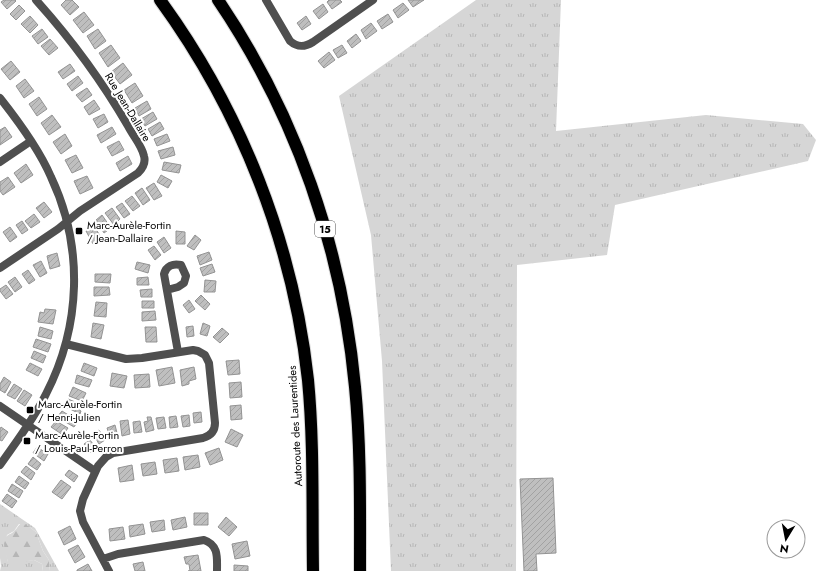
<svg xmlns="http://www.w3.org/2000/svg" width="818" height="571" font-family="Jost,sans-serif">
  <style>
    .grass { fill: url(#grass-tufts) }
    .forest { fill: url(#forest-firs) }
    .building { fill: url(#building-hatch); stroke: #939393 }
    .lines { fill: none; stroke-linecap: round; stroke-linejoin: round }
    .highway-casing { stroke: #dbdbdb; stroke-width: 14 }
    .street { stroke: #4f4f4f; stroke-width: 8 }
    .highway { stroke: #000; stroke-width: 12 }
    .poi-dot { fill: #000; stroke: #fff; stroke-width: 1.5 }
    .labels { text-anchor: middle; stroke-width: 4; stroke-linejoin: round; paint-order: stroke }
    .shield { fill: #fff; stroke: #4c4c4c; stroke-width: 1 }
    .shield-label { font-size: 10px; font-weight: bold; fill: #000 }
    .street-label { font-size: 11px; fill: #000; stroke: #fff }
    .poi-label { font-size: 11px; fill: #000; stroke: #fff; text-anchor: start }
  </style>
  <defs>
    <pattern id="grass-tufts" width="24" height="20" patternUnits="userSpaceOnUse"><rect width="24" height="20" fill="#d6d6d6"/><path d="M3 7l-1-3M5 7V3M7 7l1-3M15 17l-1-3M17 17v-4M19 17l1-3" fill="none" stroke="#b6b6b6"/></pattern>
    <pattern id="forest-firs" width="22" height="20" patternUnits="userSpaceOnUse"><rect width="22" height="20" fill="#d6d6d6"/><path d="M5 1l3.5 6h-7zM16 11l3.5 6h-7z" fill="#b6b6b6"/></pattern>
    <pattern id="building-hatch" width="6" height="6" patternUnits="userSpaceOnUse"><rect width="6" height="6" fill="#bfbfbf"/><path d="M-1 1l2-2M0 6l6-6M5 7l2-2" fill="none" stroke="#a2a2a2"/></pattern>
  </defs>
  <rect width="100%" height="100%" fill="#fff"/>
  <!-- grass -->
  <path class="grass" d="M476,0H561L556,131L706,115L803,124L816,140L808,161L615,205L607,255L517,265L516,571H391L382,361L371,235L339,96Z
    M0,504L35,528L59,571H50L49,560L43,551L36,532L31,528L19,524L14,531L7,535L5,546L8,562L34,560L42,564L43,571H0L1,566L0,558Z"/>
  <!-- forest -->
  <path class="forest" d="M23,523L31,528L36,532L43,551L49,560L50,571H43L42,564L34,560L10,564L8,562C6,555 2,543 6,537C8,534 12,534 14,531C18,528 18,524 23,523Z"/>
  <!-- building -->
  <path class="building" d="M4,0H15L16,1L7,9L1,2Z
    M66,0H72L79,7L70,15L61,5Z
    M329,0H340L342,2L332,9L327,2Z
    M408,0H424L413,7Z
    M403,3L409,10L398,18L393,10Z
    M323,4L328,12L319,19L313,11Z
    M19,5L25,11L16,20L10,14Z
    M84,12L94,25L83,33L73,20Z
    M388,14L393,22L382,29L377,21Z
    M30,16L38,25L30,33L21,24Z
    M306,16L311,24L302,30L297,23Z
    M371,23L377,31L366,39L361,30Z
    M42,29L48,37L38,44L32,36Z
    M98,29L106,41L95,49L87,36Z
    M356,34L361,41L352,48L347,41Z
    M50,39L58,48L49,55L41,46Z
    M111,45L120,58L108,67L99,53Z
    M342,45L347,53L338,58L333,50Z
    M329,52L335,60L324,68L318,61Z
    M11,61L20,72L10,80L1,69Z
    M123,63L132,75L120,84L111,72Z
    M70,64L75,71L63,79L58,72Z
    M78,76L83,83L72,91L67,84Z
    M25,79L34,91L24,98L16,86Z
    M135,83L143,96L132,103L124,90Z
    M87,88L92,95L82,102L76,95Z
    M39,97L47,109L37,116L29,104Z
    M94,100L100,109L89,115L84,107Z
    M147,101L151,109L139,116L135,108Z
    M153,112L157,119L145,126L141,119Z
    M104,114L108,122L98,128L93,119Z
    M52,115L61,127L49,135L41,123Z
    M160,122L164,129L152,136L148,129Z
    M5,127L12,137L0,145V130Z
    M112,127L116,134L101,143L97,135Z
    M65,134L72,146L61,154L53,142Z
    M167,134L170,141L157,146L154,139Z
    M119,141L124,150L112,156L107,147Z
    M173,147L175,155L161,159L158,151Z
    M76,155L83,168L72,173L65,160Z
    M128,156L132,164L120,171L116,163Z
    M164,162L181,165L179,173L162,170Z
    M26,164L33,175L21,183L14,173Z
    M161,175L172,181L168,188L157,182Z
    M87,176L93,188L80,194L74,181Z
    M8,177L15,187L3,195L0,191V182Z
    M154,183L162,196L154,200L146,188Z
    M142,188L150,200L143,205L135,193Z
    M132,196L140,206L133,211L125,201Z
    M44,202L52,212L44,218L36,208Z
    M122,203L130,214L124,218L116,207Z
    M112,208L120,219L114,225L105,213Z
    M34,214L40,222L31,228L25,221Z
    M102,215L111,228L104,233L96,220Z
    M22,221L28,230L22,234L16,225Z
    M94,226L102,239L93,244L86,231Z
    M10,227L17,237L10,242L3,232Z
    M176,231L185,232V244H176Z
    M195,235L201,240L194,250L187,246Z
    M164,237L171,248L164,253L157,242Z
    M154,246L161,255L155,260L148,250Z
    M209,252L212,260L200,265L197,256Z
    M57,253L60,266L50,269L47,256Z
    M41,261L47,273L40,277L33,265Z
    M137,262L150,265L148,273L135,269Z
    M212,264L215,272L203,276L200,268Z
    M28,270L35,280L29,284L22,274Z
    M95,274H111L110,283L95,282Z
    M15,277L22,287L15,292L8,282Z
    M148,277L149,285H137V278Z
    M205,280L216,281L215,292H204Z
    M6,285L13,294L6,299L0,291V289Z
    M94,287H109L110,295L94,296Z
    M152,289V297H141L140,290Z
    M201,295L210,304L205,310L195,301Z
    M189,300L195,309L189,313L183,305Z
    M142,301H154V308H142Z
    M96,302L107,303L106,317L94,316Z
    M45,309L56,310L53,324L38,322L40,312L44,313Z
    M155,311L156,320L142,321V312Z
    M93,323L104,325L101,339L91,337Z
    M203,323L210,326L207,336L200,334Z
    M193,326L194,336L187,337L186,327Z
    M40,327L53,331L51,339L38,336Z
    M145,327H156L157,342H146Z
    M222,328L229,334L220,343L213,337Z
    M36,339L51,344L48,352L33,347Z
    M34,351L46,356L43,363L31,358Z
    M239,360L240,374L228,375L226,361Z
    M30,363L42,369L38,376L26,370Z
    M84,363L97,368L94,376L81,371Z
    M172,367L175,383L159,386L156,370Z
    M194,367L196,379L189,381V384L182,386L180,370Z
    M112,373L127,376L124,388L110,386Z
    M149,374L150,387L135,388L134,375Z
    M77,375L92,380L89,387L75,383Z
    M4,377L11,382L5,393L0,390V384Z
    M241,382L242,397L230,398L229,383Z
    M14,384L22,389L15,399L7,395Z
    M73,387L86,393L82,401L69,396Z
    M24,390L32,395L25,406L17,401Z
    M68,399L80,404L78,409L81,411L80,414L64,406Z
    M241,405L242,419L231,420L230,406Z
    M62,411L78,421L74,427L57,417Z
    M201,412L202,422L194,423L193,413Z
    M189,415L190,426L183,427L181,416Z
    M176,416L178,427L170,428L169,417Z
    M147,417H151L154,430L146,432L144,422L148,421Z
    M164,417L166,428L158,429L156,418Z
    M128,420L130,434L122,436L120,421Z
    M56,421L68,428L63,435L51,427Z
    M140,421L142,432L134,433L133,422Z
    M115,425L118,437L111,440L107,428Z
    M1,427L8,432L2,441L0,440V429Z
    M231,429L243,435L237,447L225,442Z
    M99,430L105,440L99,444L93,434Z
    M90,440L96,448L91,453L84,444Z
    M37,447L48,454L44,461L33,453Z
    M219,448L223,460L210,465L205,453Z
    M198,455L200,467L185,470L183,457Z
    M33,457L41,464L37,470L28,464Z
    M177,458L179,471L165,473L163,460Z
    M155,462L157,474L143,476L141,464Z
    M132,465L134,480L120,482L118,468Z
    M26,466L35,473L31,480L21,472Z
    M69,470L78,476L74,482L65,475Z
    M19,476L29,483L25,489L15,482Z
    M553,478L556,553L536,554L537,571H524L520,479Z
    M61,480L71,487L62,499L52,492Z
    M12,484L23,491L19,498L8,491Z
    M7,494L17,501L12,508L2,501Z
    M194,513H208V525H194Z
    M185,517L187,527L173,530L171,520Z
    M226,517L237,527L229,536L218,527Z
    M164,520L165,530L152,532L150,522Z
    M143,524L145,534L130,537L129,526Z
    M70,526L76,539L64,545L58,532Z
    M123,527L125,539L110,541L109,529Z
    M247,541L250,556L235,559L232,544Z
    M78,545L85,557L75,563L68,550Z
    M198,555L201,571H188H190L189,564H186L184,557Z
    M143,562L145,571H135L133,564Z
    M88,564L92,571H77V570Z
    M234,565L248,566V571H234Z"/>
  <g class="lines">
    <!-- highway casing -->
    <g class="highway-casing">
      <path id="highway" d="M160,0C241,111 293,243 308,380C314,443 312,507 313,571
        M218,0C296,115 342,248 355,387C361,448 360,510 360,571"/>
    </g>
    <!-- street -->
    <path class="street" d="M266,0L290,41C298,48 305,47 313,42L373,0
      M0,98C19,122 39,149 51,177C84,247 81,326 46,394C34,419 16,442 0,465
      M0,162L31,141
      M0,268L58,229L80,211L138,173C143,168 146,163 144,156C142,146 133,136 128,126C102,81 71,39 36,0
      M167,290L178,287L184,283L186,276L181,265C173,263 166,266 164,274L178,352
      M66,344L126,359L142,358L193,350L198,351L205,355L209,363L215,423C215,432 210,436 203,438L113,453L106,457L98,466L83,499L80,511L83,522L109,571
      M0,406L95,471
      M103,559L118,554L204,540C219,545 217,558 217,571"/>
    <!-- highway -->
    <use href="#highway" class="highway"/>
  </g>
  <!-- markers -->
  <g class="poi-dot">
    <rect x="75" y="227" width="8" height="8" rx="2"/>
    <rect x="26" y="406" width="8" height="8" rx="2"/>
    <rect x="23" y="437" width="8" height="8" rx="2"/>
  </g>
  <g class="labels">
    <!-- shield labels -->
    <rect class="shield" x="315" y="221" width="20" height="16" rx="3"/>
    <g class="shield-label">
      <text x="325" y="233">15</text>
    </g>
    <!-- street labels -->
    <g class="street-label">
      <text transform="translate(128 107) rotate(59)" y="4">Rue Jean-Dallaire</text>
      <text transform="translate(295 426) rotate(-93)" y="4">Autoroute des Laurentides</text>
    </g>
    <!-- poi labels -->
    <g class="poi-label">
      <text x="87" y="229">Marc-Aurèle-Fortin<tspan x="87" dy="13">/ Jean-Dallaire</tspan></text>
      <text x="38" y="408">Marc-Aurèle-Fortin<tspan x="38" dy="13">/ Henri-Julien</tspan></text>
      <text x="35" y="439">Marc-Aurèle-Fortin<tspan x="35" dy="13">/ Louis-Paul-Perron</tspan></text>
    </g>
  </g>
  <!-- north arrow -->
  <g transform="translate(786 539) rotate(190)"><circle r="19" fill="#ffffff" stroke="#999999"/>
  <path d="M0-3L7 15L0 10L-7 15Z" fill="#000000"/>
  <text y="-6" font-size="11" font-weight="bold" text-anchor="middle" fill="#000000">N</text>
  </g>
</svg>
